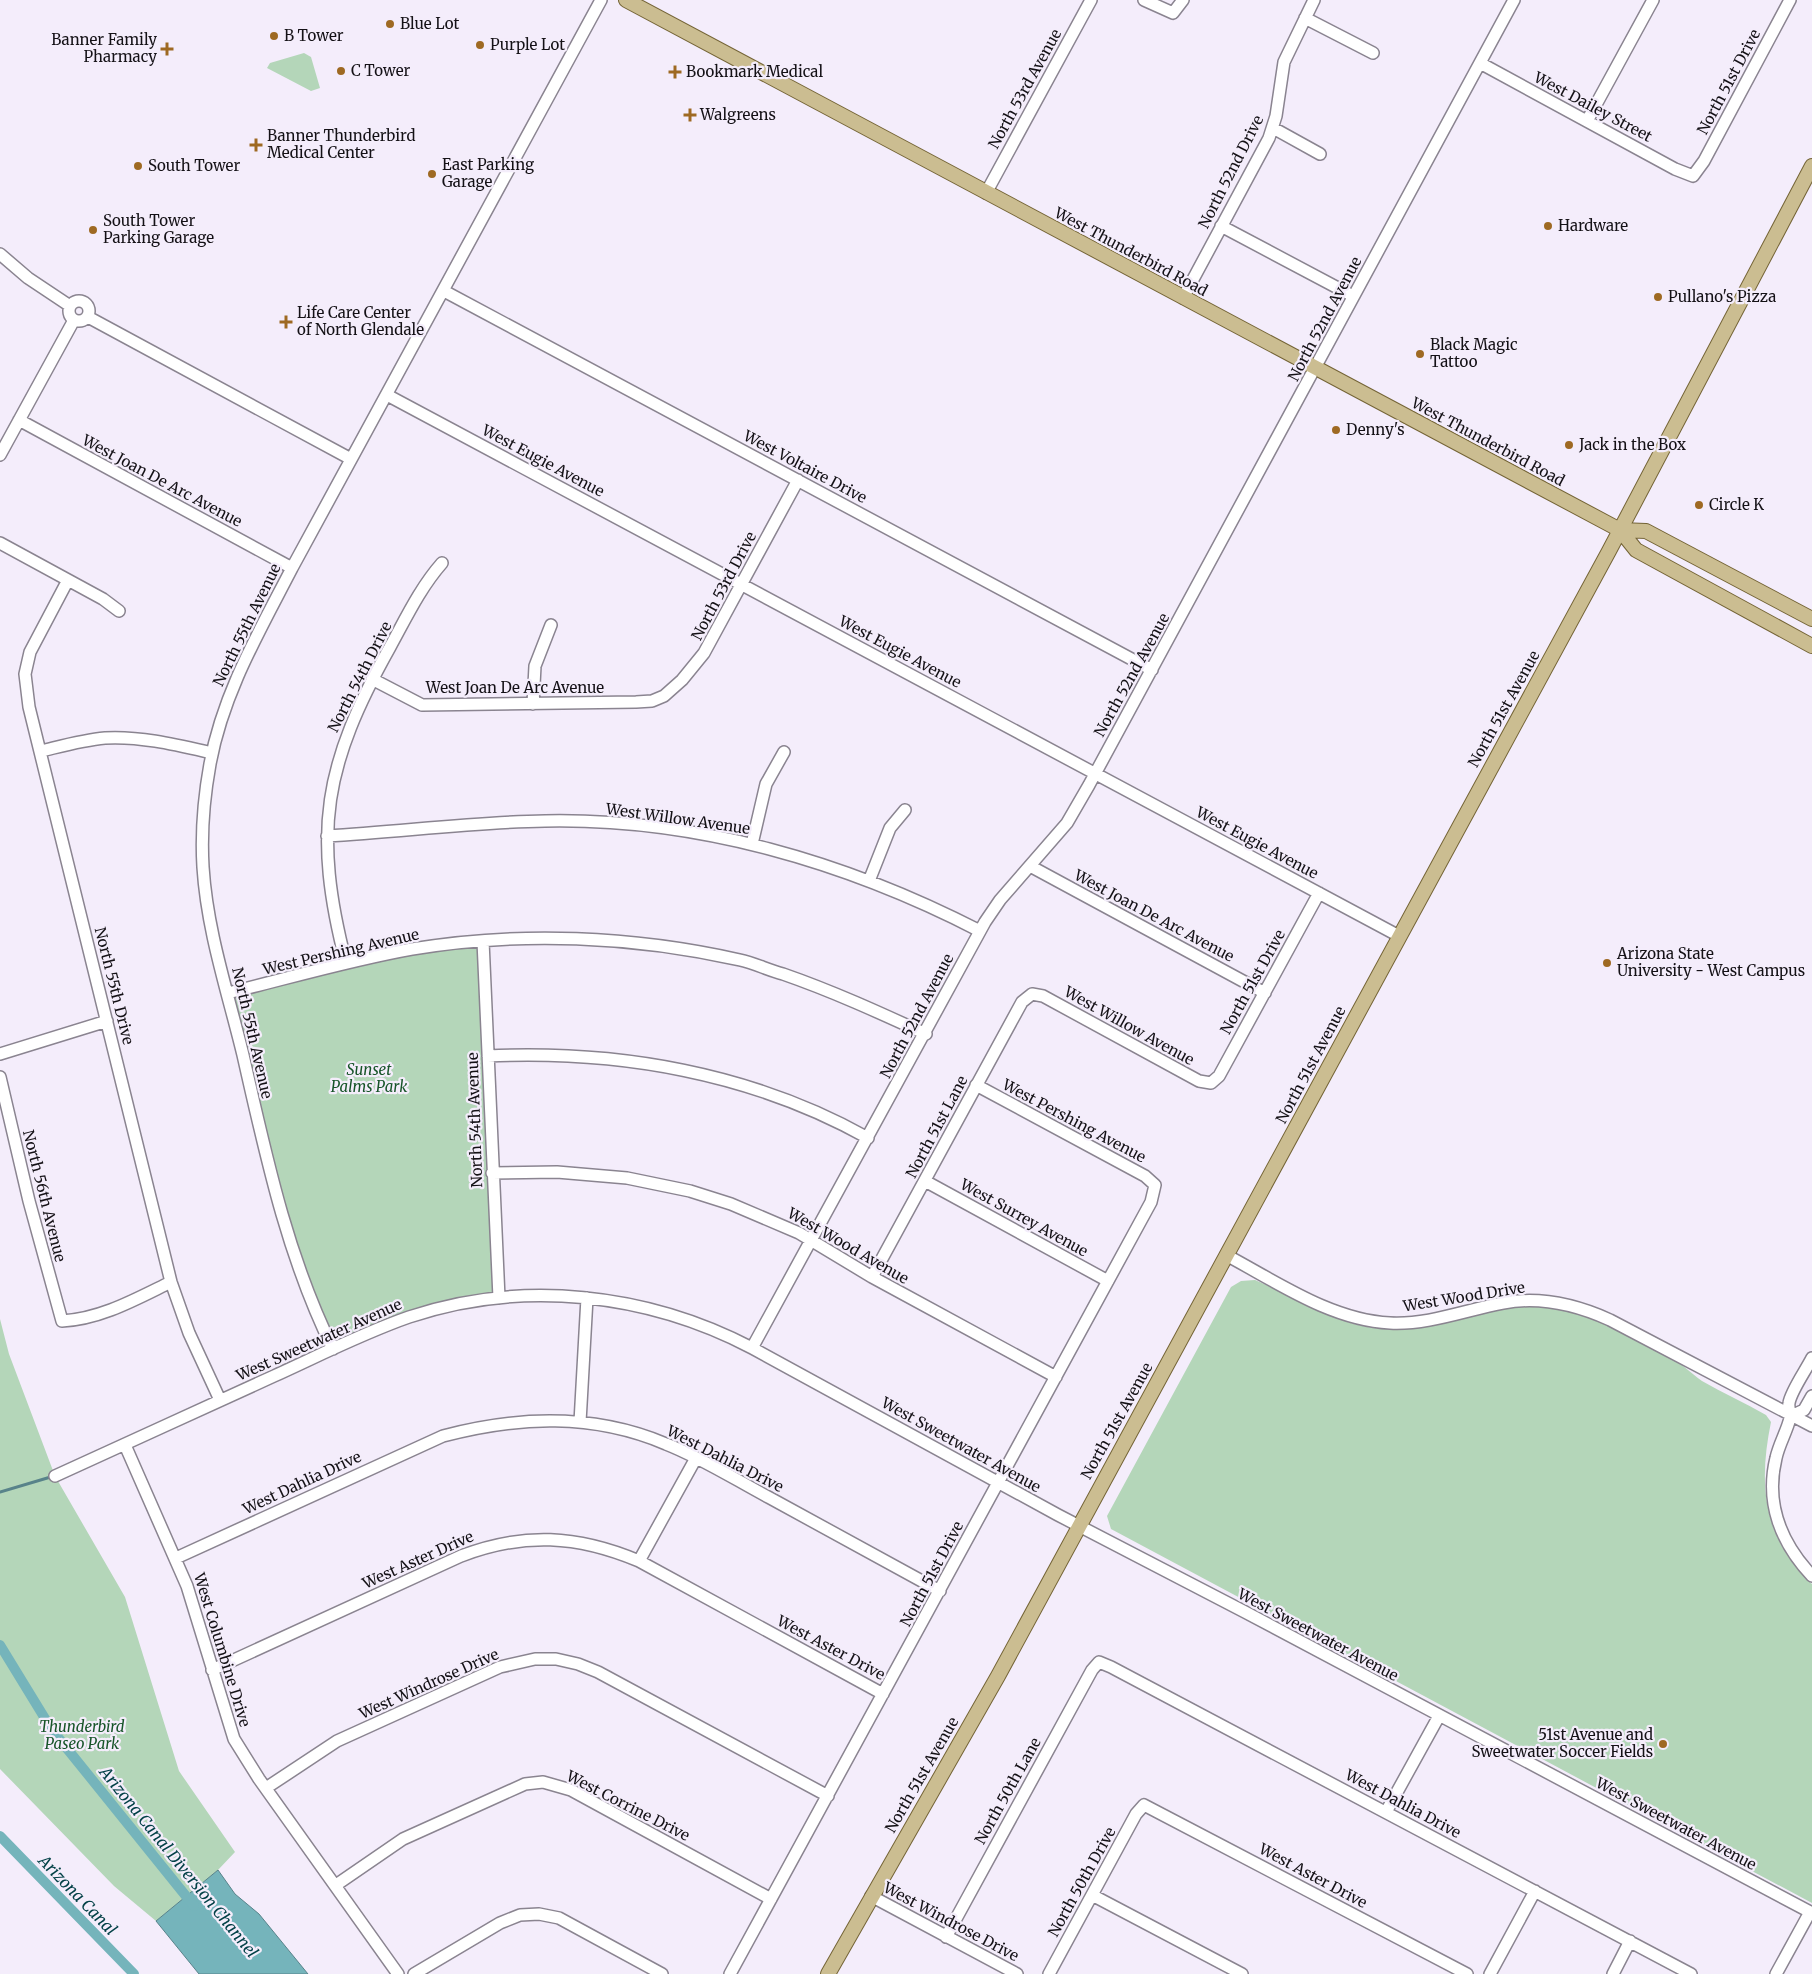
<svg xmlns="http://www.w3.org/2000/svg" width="1812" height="1974" font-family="Merriweather,serif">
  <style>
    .green { fill: #b4d6b9 }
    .water { fill: #75b4bb; stroke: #58838a }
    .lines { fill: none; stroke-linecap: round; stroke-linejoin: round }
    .stream { stroke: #58838a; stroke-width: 3 }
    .canal { stroke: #75b4bb; stroke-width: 10 }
    .minor-casing { stroke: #8a8490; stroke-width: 14 }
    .major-casing { stroke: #746436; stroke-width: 16 }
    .minor { stroke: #fff; stroke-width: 11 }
    .major { stroke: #cbbd91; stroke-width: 14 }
    .poi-dot { fill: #9e6922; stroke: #f4edfb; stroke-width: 2 }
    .labels { text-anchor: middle; stroke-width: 4.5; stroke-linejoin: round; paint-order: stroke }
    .poi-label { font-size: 15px; fill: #141116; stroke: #f4edfb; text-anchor: start }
    .street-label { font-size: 15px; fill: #141116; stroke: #f4edfb }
    .park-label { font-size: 15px; font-style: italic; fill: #165428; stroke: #f4edfb }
    .water-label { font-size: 16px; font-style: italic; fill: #034147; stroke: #f4edfb }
  </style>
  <rect width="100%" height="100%" fill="#f4edfb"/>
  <!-- green -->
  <path class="green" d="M304,53L311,57L320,88L311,91L267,68L270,63Z
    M483,941L499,1298L457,1304L333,1349L295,1257L228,993L346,963Z
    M1255,1280C1299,1298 1336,1327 1385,1329C1441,1333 1494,1299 1550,1308C1592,1314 1633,1333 1669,1356C1681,1363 1691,1373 1702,1381C1723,1393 1745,1403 1766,1415L1771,1422C1758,1485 1763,1538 1812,1584V1903L1111,1529L1107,1516L1231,1287L1241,1281Z
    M0,1319L9,1354L55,1476L125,1597L179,1771L235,1852L218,1870L156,1921L114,1886L0,1769Z"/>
  <!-- water -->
  <path class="water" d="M218,1870L235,1894L259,1914L308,1974H199L156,1921Z"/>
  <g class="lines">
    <!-- stream -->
    <path class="stream" d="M0,1492L54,1476"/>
    <!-- canal -->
    <path class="canal" d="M0,1645L52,1730L194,1906
      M0,1836L134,1974"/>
    <!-- minor casing -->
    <g class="minor-casing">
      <path id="minor" d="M1144,0L1173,13L1183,0
        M1305,18L1373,53
        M1480,63L1675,169L1693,176L1704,161L1790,0
        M1587,121L1653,0
        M1273,128L1320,154
        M986,193L1091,0
        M1221,226L1353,296
        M0,254L28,278L70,306
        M444,291L1152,670
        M1183,298L1269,138L1276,116L1284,62L1314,0
        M69 311a10 10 0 1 1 20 0a10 10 0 1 1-20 0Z
        M88,317L351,459
        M387,395L1399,936
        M19,420L292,568
        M0,455L74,320
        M0,543L103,599L119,611
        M68,580L30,652L25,674L29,707L171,1282L189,1333L220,1400
        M372,679L422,705L636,702L652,701L664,696L682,680L704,653L798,480
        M533,704L535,666L551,625
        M41,751C62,746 83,740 105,738C141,736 177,745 212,753
        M327,836C400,832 472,822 545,821C697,818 846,862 980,931
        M752,844L766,784L784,752
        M1030,866L1265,993
        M869,881L890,828L905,810
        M483,941L499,1298
        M346,963C312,831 324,765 390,647C406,618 420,588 442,563
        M228,993C289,978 350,960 412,949C520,931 633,936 740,960C754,963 768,970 783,974C832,991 878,1012 926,1034
        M0,1054L107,1021
        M488,1056C619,1050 752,1073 868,1138
        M0,1077L29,1201L62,1321C101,1319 136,1299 171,1282
        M492,1173L557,1172L627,1178L690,1191L731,1204L799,1233L872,1277L1056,1377
        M925,1181L1108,1281
        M1226,1255C1277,1282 1331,1320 1390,1323C1428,1325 1466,1310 1503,1303C1540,1296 1577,1305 1610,1320L1812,1426
        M872,1277L1022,1002L1032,994L1043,996L1199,1081L1211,1083L1219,1076L1319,893
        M752,1348L985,922L1000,900L1067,823L1089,785L1514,0
        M333,1349C287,1256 266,1156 243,1055C228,993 207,931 203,867C201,833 204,797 210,764C223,693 259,632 292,568L601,0
        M1812,1358C1806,1370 1791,1391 1789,1403C1788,1408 1791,1413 1790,1418C1787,1431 1779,1444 1776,1458C1765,1503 1781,1543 1812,1576
        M1791,1416L1804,1410L1812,1396
        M580,1422L587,1298
        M125,1445L187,1586L234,1739L259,1779L398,1974
        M55,1476C128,1443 201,1409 274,1376C318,1356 363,1333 409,1317C522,1279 647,1293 752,1348L1058,1515L1245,1612L1812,1913
        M176,1558L443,1436C518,1416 593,1413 666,1444C702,1458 736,1480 770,1498C826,1529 883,1560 940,1591
        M639,1561L696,1458
        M212,1670L461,1556C524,1532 577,1535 639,1561L883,1694
        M266,1788L337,1741L500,1667L535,1659H556L578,1664L598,1672L828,1796
        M1386,1812L1439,1716
        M336,1885L403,1839L525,1784L543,1782L571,1790L771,1899
        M1092,1895L1242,1974
        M871,1896L1017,1974
        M946,1937L1092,1670L1099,1662L1111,1667L1691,1974
        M414,1974L500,1923L520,1915L539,1914L559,1918L662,1974
        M730,1974L1151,1202L1155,1185L1145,1176L976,1085
        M1049,1974L1136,1814L1144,1805L1467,1974
        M1490,1974L1535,1891
        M1613,1974L1630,1941
        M1776,1974L1810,1912"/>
    </g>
    <!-- major casing -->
    <g class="major-casing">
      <path id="major" d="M626,0L1620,530L1646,531L1812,619
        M1620,530L1636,550L1812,646
        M828,1974L998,1676L1609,551L1812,166"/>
    </g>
    <!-- minor -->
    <use href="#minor" class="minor"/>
    <!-- major -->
    <use href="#major" class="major"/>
  </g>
  <!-- markers -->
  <g class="poi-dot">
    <circle cx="390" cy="24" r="5"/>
    <circle cx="274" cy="36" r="5"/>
    <circle cx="480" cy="45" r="5"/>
    <path d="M164.5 41.5h5v5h5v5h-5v5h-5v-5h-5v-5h5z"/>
    <circle cx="341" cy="71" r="5"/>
    <path d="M672.5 64.5h5v5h5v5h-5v5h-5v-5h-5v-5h5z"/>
    <path d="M687.5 107.5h5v5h5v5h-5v5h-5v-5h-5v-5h5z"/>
    <path d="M253.5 137.5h5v5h5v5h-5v5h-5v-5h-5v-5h5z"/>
    <circle cx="138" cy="166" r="5"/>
    <circle cx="432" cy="174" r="5"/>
    <circle cx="1548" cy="226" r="5"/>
    <circle cx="93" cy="230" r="5"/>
    <circle cx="1658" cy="297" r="5"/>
    <path d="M283.5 314.5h5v5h5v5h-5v5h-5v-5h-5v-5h5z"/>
    <circle cx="1420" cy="354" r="5"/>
    <circle cx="1336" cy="430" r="5"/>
    <circle cx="1569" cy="445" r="5"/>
    <circle cx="1699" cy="505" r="5"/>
    <circle cx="1607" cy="963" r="5"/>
    <circle cx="1663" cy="1744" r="5"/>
  </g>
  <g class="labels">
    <!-- poi labels -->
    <g class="poi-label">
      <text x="400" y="29">Blue Lot</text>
      <text x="284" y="41">B Tower</text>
      <text x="157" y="45" text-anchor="end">Banner Family<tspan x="157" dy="17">Pharmacy</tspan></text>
      <text x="490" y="50">Purple Lot</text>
      <text x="351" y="76">C Tower</text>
      <text x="686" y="77">Bookmark Medical</text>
      <text x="700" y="120">Walgreens</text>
      <text x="267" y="141">Banner Thunderbird<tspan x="267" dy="17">Medical Center</tspan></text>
      <text x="442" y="170">East Parking<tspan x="442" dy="17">Garage</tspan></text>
      <text x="148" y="171">South Tower</text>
      <text x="103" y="226">South Tower<tspan x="103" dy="17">Parking Garage</tspan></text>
      <text x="1558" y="231">Hardware</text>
      <text x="1668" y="302">Pullano's Pizza</text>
      <text x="297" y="318">Life Care Center<tspan x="297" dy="17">of North Glendale</tspan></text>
      <text x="1430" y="350">Black Magic<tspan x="1430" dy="17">Tattoo</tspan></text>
      <text x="1346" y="435">Denny's</text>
      <text x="1579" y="450">Jack in the Box</text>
      <text x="1709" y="510">Circle K</text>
      <text x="1617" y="959">Arizona State<tspan x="1617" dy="17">University - West Campus</tspan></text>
      <text x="1653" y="1740" text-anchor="end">51st Avenue and<tspan x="1653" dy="17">Sweetwater Soccer Fields</tspan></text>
    </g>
    <!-- street labels -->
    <g class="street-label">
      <text transform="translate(1729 82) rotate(-62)" y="5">North 51st Drive</text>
      <text transform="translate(1025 89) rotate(-61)" y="5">North 53rd Avenue</text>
      <text transform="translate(1593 107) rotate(28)" y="5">West Dailey Street</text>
      <text transform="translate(1231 172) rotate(-63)" y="5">North 52nd Drive</text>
      <text transform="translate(1131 252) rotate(28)" y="5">West Thunderbird Road</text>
      <text transform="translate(1325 319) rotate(-62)" y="5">North 52nd Avenue</text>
      <text transform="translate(1488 442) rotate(28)" y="5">West Thunderbird Road</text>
      <text transform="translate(543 461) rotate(28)" y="5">West Eugie Avenue</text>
      <text transform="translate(805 467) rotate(28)" y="5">West Voltaire Drive</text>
      <text transform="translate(162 481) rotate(28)" y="5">West Joan De Arc Avenue</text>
      <text transform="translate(724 586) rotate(-62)" y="5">North 53rd Drive</text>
      <text transform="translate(247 625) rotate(-64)" y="5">North 55th Avenue</text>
      <text transform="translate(900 652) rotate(28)" y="5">West Eugie Avenue</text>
      <text transform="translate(1132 675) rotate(-61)" y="5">North 52nd Avenue</text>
      <text transform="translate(360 677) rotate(-63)" y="5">North 54th Drive</text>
      <text x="515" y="693">West Joan De Arc Avenue</text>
      <text transform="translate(1504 709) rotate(-61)" y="5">North 51st Avenue</text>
      <text transform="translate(678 819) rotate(8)" y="5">West Willow Avenue</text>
      <text transform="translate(1257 843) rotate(28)" y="5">West Eugie Avenue</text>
      <text transform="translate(1154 916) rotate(28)" y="5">West Joan De Arc Avenue</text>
      <text transform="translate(341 952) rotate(-13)" y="5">West Pershing Avenue</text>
      <text transform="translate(1253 982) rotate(-61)" y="5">North 51st Drive</text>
      <text transform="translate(114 986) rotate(76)" y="5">North 55th Drive</text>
      <text transform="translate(917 1016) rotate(-62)" y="5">North 52nd Avenue</text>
      <text transform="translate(1129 1026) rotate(29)" y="5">West Willow Avenue</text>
      <text transform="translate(252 1033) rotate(77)" y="5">North 55th Avenue</text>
      <text transform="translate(1311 1065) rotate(-62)" y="5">North 51st Avenue</text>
      <text transform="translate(475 1120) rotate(-92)" y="5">North 54th Avenue</text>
      <text transform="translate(1074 1121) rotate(28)" y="5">West Pershing Avenue</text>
      <text transform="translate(937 1127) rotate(-62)" y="5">North 51st Lane</text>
      <text transform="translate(44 1196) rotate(76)" y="5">North 56th Avenue</text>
      <text transform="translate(1024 1218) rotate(29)" y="5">West Surrey Avenue</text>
      <text transform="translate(848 1246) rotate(30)" y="5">West Wood Avenue</text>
      <text transform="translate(1464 1297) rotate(-9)" y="5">West Wood Drive</text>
      <text transform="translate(319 1340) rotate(-24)" y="5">West Sweetwater Avenue</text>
      <text transform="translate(1117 1421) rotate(-61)" y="5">North 51st Avenue</text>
      <text transform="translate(961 1445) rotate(29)" y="5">West Sweetwater Avenue</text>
      <text transform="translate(725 1459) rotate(27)" y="5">West Dahlia Drive</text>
      <text transform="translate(302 1483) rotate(-25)" y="5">West Dahlia Drive</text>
      <text transform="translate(418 1560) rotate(-24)" y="5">West Aster Drive</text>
      <text transform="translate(932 1574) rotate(-62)" y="5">North 51st Drive</text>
      <text transform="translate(1318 1635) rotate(28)" y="5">West Sweetwater Avenue</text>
      <text transform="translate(831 1648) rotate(28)" y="5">West Aster Drive</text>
      <text transform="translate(222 1650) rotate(73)" y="5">West Columbine Drive</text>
      <text transform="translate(429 1684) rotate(-24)" y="5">West Windrose Drive</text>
      <text transform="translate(922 1775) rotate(-60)" y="5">North 51st Avenue</text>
      <text transform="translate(1008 1791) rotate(-61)" y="5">North 50th Lane</text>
      <text transform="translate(1403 1804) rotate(28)" y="5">West Dahlia Drive</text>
      <text transform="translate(628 1806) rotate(27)" y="5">West Corrine Drive</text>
      <text transform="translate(1676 1824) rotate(28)" y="5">West Sweetwater Avenue</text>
      <text transform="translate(1313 1876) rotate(28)" y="5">West Aster Drive</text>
      <text transform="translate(1082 1882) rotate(-61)" y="5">North 50th Drive</text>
      <text transform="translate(951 1922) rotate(28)" y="5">West Windrose Drive</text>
    </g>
    <!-- park labels -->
    <g class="park-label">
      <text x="369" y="1075">Sunset<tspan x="369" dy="17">Palms Park</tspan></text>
      <text x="82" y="1732">Thunderbird<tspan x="82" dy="17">Paseo Park</tspan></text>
    </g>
    <!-- water labels -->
    <g class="water-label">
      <text transform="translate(179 1862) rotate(51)" y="6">Arizona Canal Diversion Channel</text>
      <text transform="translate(78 1895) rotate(46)" y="6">Arizona Canal</text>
    </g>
  </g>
</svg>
